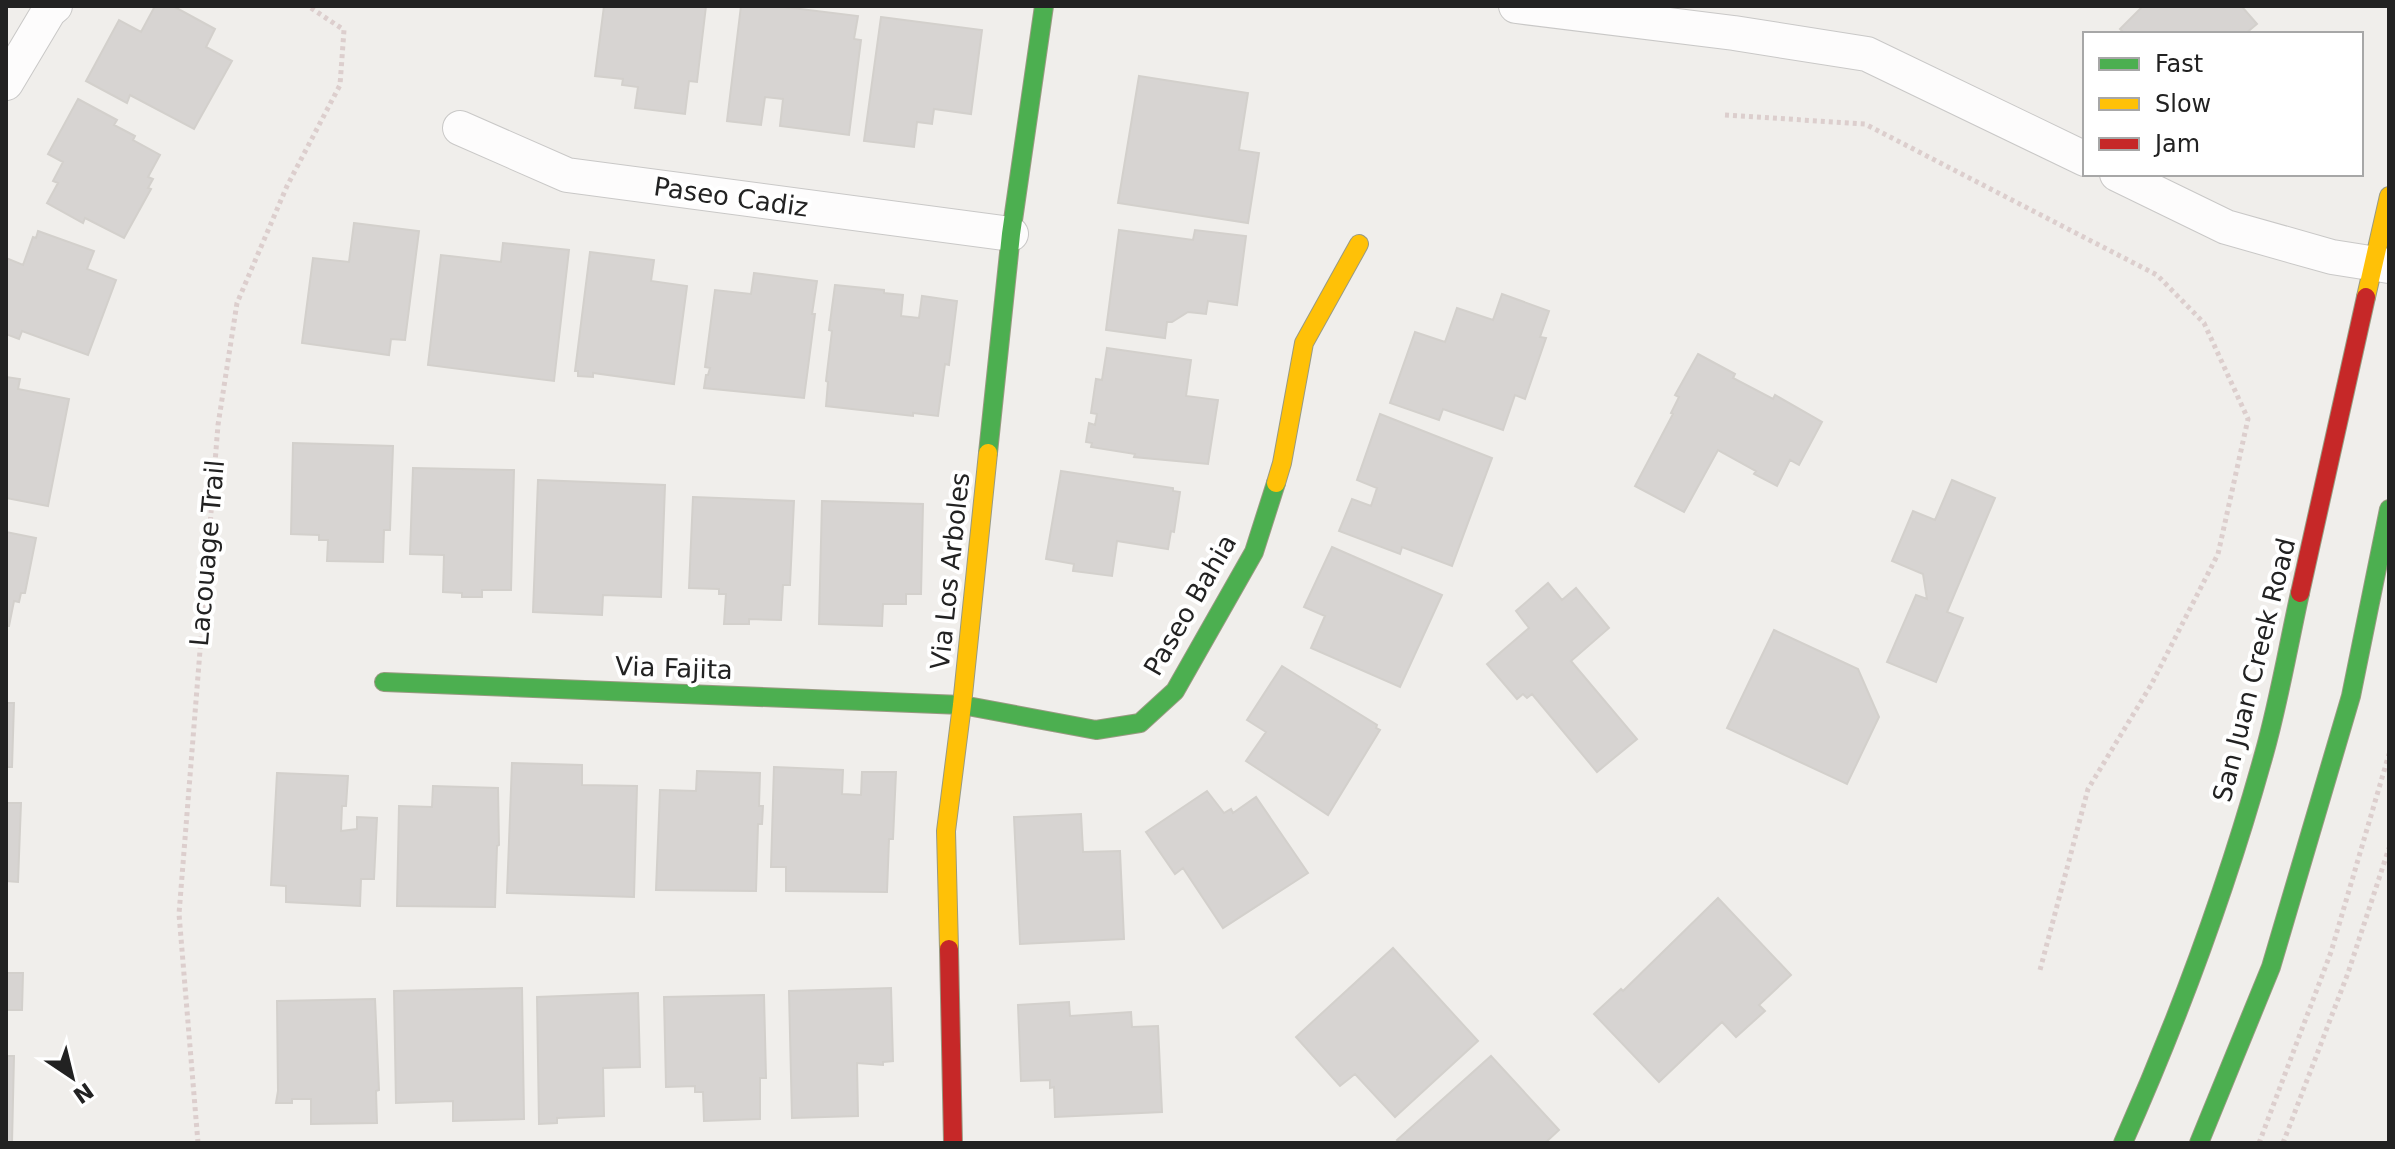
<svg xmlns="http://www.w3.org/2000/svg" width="2395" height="1149" font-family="'DejaVu Sans',sans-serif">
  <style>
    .building { fill: #d7d4d2; stroke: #d3d0cc; stroke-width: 2 }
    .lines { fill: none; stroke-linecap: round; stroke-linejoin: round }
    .street-casing { stroke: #c9c8c7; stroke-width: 36 }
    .fast-casing { stroke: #999a82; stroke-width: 20 }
    .slow-casing { stroke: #999a82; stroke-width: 20 }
    .jam-casing { stroke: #999a82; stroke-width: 20 }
    .path { stroke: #dccecd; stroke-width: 5; stroke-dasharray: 4 4; stroke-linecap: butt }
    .street { stroke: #fdfcfc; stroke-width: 34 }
    .fast { stroke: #4caf50; stroke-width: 18 }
    .slow { stroke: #ffc107; stroke-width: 18 }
    .jam { stroke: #c62828; stroke-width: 18 }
    .labels { text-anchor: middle; stroke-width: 8; stroke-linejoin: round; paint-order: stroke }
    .street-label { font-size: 26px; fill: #222; stroke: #fff }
  </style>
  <rect width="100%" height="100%" fill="#f0eeeb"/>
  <!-- building -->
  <path class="building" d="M155,6H173L215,29L206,47L232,61L194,129L130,95L127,103L86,81L119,20L141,32Z
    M604,6H706L697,82L689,81L685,114L635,108L638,87L622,85L623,79L595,76Z
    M741,6H776L858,16L854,39L861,40L849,135L780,126L783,99L765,97L761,125L727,121Z
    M2143,6H2245L2243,8L2257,24L2245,34H2125L2120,29Z
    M881,17L982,30L971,114L934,109L932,124L917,122L914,147L864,141Z
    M1139,76L1248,93L1239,150L1259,153L1248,223L1118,203Z
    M78,99L117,120L114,125L135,136L133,140L160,155L148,177L153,179L148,188L151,189L124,238L85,218L83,223L47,203L58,183L53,181L63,162L48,154Z
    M354,223L419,231L405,340L391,339L389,355L302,343L313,258L349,262Z
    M1119,230L1193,240L1195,230L1246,236L1237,305L1208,301L1206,314L1188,312L1172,322H1167L1165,338L1106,330Z
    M38,231L94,251L87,269L116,280L88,355L22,331L19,339L6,334V258L23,265L33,237L36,238Z
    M503,243L569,250L554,381L428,365L441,255L501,262Z
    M590,252L654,260L651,281L687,286L674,384L593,373V377L578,376V371H575Z
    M754,273L817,281L812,314H815L804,398L704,388L706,375H708L710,368L705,367L715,290L751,294Z
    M835,285L884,290V293L903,295L901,316L919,318L922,296L957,301L949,365L945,364L938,416L913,413V416L826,406L828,382L826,381L832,331L829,330Z
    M1502,294L1549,311L1540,337L1546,338L1525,399L1515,395L1503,430L1443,409L1439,420L1390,403L1415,332L1445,342L1457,308L1493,320Z
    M1107,348L1191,360L1186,396L1218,400L1208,464L1134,457L1135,454L1091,447L1092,443L1086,442L1089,423L1095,425L1097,414L1091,413L1096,379L1102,380Z
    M1698,354L1735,374L1733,378L1773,399L1775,395L1822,422L1799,465L1790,460L1777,486L1754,474L1756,471L1718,450L1684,512L1635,486L1673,414L1671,413L1679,397L1675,395Z
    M6,377L20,379L18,389L69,399L48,506L6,498Z
    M1380,414L1492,458L1452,566L1402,547L1400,554L1339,531L1352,499L1371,506L1377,488L1357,480Z
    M293,443L393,446L390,530H384L383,562L327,561L328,540H319V535L291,534Z
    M413,468L514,470L511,590H482V597H462V593L443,592L444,555L410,554Z
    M1061,471L1173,488V491L1180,492L1174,532L1171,531L1168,549L1117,541L1112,576L1073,571L1074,564L1046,559Z
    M538,480L665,485L661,597L603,595L602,615L533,612Z
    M1952,480L1995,498L1947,612L1963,618L1936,682L1887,662L1916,595L1927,599L1923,574L1892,561L1913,511L1935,520Z
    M693,497L794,501L790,585H783L781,620L749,619V624H724L726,594H719V589L689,588Z
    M822,501L923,504L921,594H906V604H883L882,626L819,624Z
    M6,532L36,538L25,593H21L19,602L14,601L9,626H6Z
    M1332,547L1442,595L1400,687L1311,648L1325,616L1304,607Z
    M1548,583L1562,600L1576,588L1609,628L1571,661L1637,739L1597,772L1532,694L1527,698L1523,694L1517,699L1487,664L1529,628L1516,611Z
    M1774,630L1858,669L1879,717L1847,784L1727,728Z
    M1282,666L1377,725L1376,728L1380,730L1328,815L1246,761L1266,732L1247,720Z
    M6,669V703H14L12,767H6Z
    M512,763L582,765V785L637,786L634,897L507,893Z
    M774,767L843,770L842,794L861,795L862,772H896L893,839H889L887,892L786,891V867H771Z
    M697,771L760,773L759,806H763L762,824H758L756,891L656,890L660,790L696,791Z
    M277,773L348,776L346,806H342L341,831L357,829V817L377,818L374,879H361L360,906L286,902V886L271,885Z
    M433,786L498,788L499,845L497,846L495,907L397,906L399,806L432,807Z
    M1207,791L1224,813L1231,809L1233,813L1256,797L1308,873L1223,928L1183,868L1175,874L1146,832Z
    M6,803H21L18,882L6,881Z
    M1081,814L1083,852L1120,851L1124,939L1020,944L1014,817Z
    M1718,898L1791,975L1759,1005L1765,1011L1736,1037L1722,1022L1659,1082L1594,1014L1621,989L1623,991Z
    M6,918V973H23L22,1010H6Z
    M1393,948L1478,1041L1395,1117L1355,1074L1340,1086L1296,1037Z
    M522,988L524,1119L453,1121V1101L396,1103L394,991Z
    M891,988L893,1061L883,1062V1065L857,1063L858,1116L792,1118L789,991Z
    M638,993L640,1067L603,1068L604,1116L557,1118V1123L539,1124L537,997Z
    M764,995L766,1078H760V1119L704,1121L703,1092H695V1086L666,1087L664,997Z
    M375,999L379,1090L376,1091L377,1123L311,1124V1099H292V1103H276L278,1091L277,1001Z
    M1069,1002L1070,1016L1131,1012L1132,1027L1158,1026L1162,1112L1055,1117L1054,1087L1050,1088V1080L1021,1081L1018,1005Z
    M6,1056H14L12,1143H6Z
    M1491,1056L1559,1130L1545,1143H1400L1397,1140Z"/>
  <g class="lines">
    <!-- street casing -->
    <g class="street-casing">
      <path id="street" d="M1516,6L1734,33L1867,54L2085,159
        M6,83L49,11L55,6
        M460,128L567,175L1011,234
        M2117,174L2226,227L2332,257L2389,266"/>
    </g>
    <!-- fast casing -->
    <g class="fast-casing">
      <path id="fast" d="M988,453L1011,234L1044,6
        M384,682L962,705L1096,730L1140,723L1175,691L1254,552L1276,483
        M2123,1143C2179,1017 2227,887 2264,754C2279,701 2288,647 2300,593
        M2199,1143L2271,967L2351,696L2389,509"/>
    </g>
    <!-- slow casing -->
    <g class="slow-casing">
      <path id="slow" d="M2366,297L2389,196
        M1276,483L1282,463L1304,343L1359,244
        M949,949L946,831L962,705L988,453"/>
    </g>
    <!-- jam casing -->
    <g class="jam-casing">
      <path id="jam" d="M2300,593L2366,297
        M949,949L953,1143"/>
    </g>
    <!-- path -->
    <path class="path" d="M1725,115L1865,124L2157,275L2204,323L2248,419L2218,554L2151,685L2088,789L2040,970
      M198,1143L179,914L218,425L237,303L287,186L340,85L344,30L308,6
      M2259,1143L2331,952L2389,754
      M2283,1143L2348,973L2389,848"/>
    <!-- street -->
    <use href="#street" class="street"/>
    <!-- fast -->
    <use href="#fast" class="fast"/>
    <!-- slow -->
    <use href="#slow" class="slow"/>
    <!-- jam -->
    <use href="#jam" class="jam"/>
  </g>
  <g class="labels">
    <!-- street labels -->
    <g class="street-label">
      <text transform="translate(731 197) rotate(8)" y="9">Paseo Cadiz</text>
      <text transform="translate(207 553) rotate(-85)" y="9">Lacouage Trail</text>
      <text transform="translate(950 571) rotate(-84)" y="9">Via Los Arboles</text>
      <text transform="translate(1190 605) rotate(-60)" y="9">Paseo Bahia</text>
      <text transform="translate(674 668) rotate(2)" y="9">Via Fajita</text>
      <text transform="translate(2254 670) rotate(-76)" y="9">San Juan Creek Road</text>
    </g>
  </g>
  <!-- border -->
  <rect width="2395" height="1149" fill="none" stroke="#222222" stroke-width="16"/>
  <!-- legend -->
  <rect x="2083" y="32" width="280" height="144" fill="#ffffff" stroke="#a7a7a7" stroke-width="2"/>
  <rect x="2099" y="58" width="40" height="12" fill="#4caf50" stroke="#a7a7a7" stroke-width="2"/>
  <text x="2155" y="72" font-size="24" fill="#222222">Fast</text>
  <rect x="2099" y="98" width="40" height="12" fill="#ffc107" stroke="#a7a7a7" stroke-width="2"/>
  <text x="2155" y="112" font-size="24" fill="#222222">Slow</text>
  <rect x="2099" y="138" width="40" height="12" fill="#c62828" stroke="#a7a7a7" stroke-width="2"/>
  <text x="2155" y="152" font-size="24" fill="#222222">Jam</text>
  <!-- north arrow -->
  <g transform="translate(72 1077) rotate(145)" stroke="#ffffff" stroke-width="6" paint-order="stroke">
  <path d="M0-6L14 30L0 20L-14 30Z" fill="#222222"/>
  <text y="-12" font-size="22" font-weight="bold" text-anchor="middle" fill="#222222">N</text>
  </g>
</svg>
